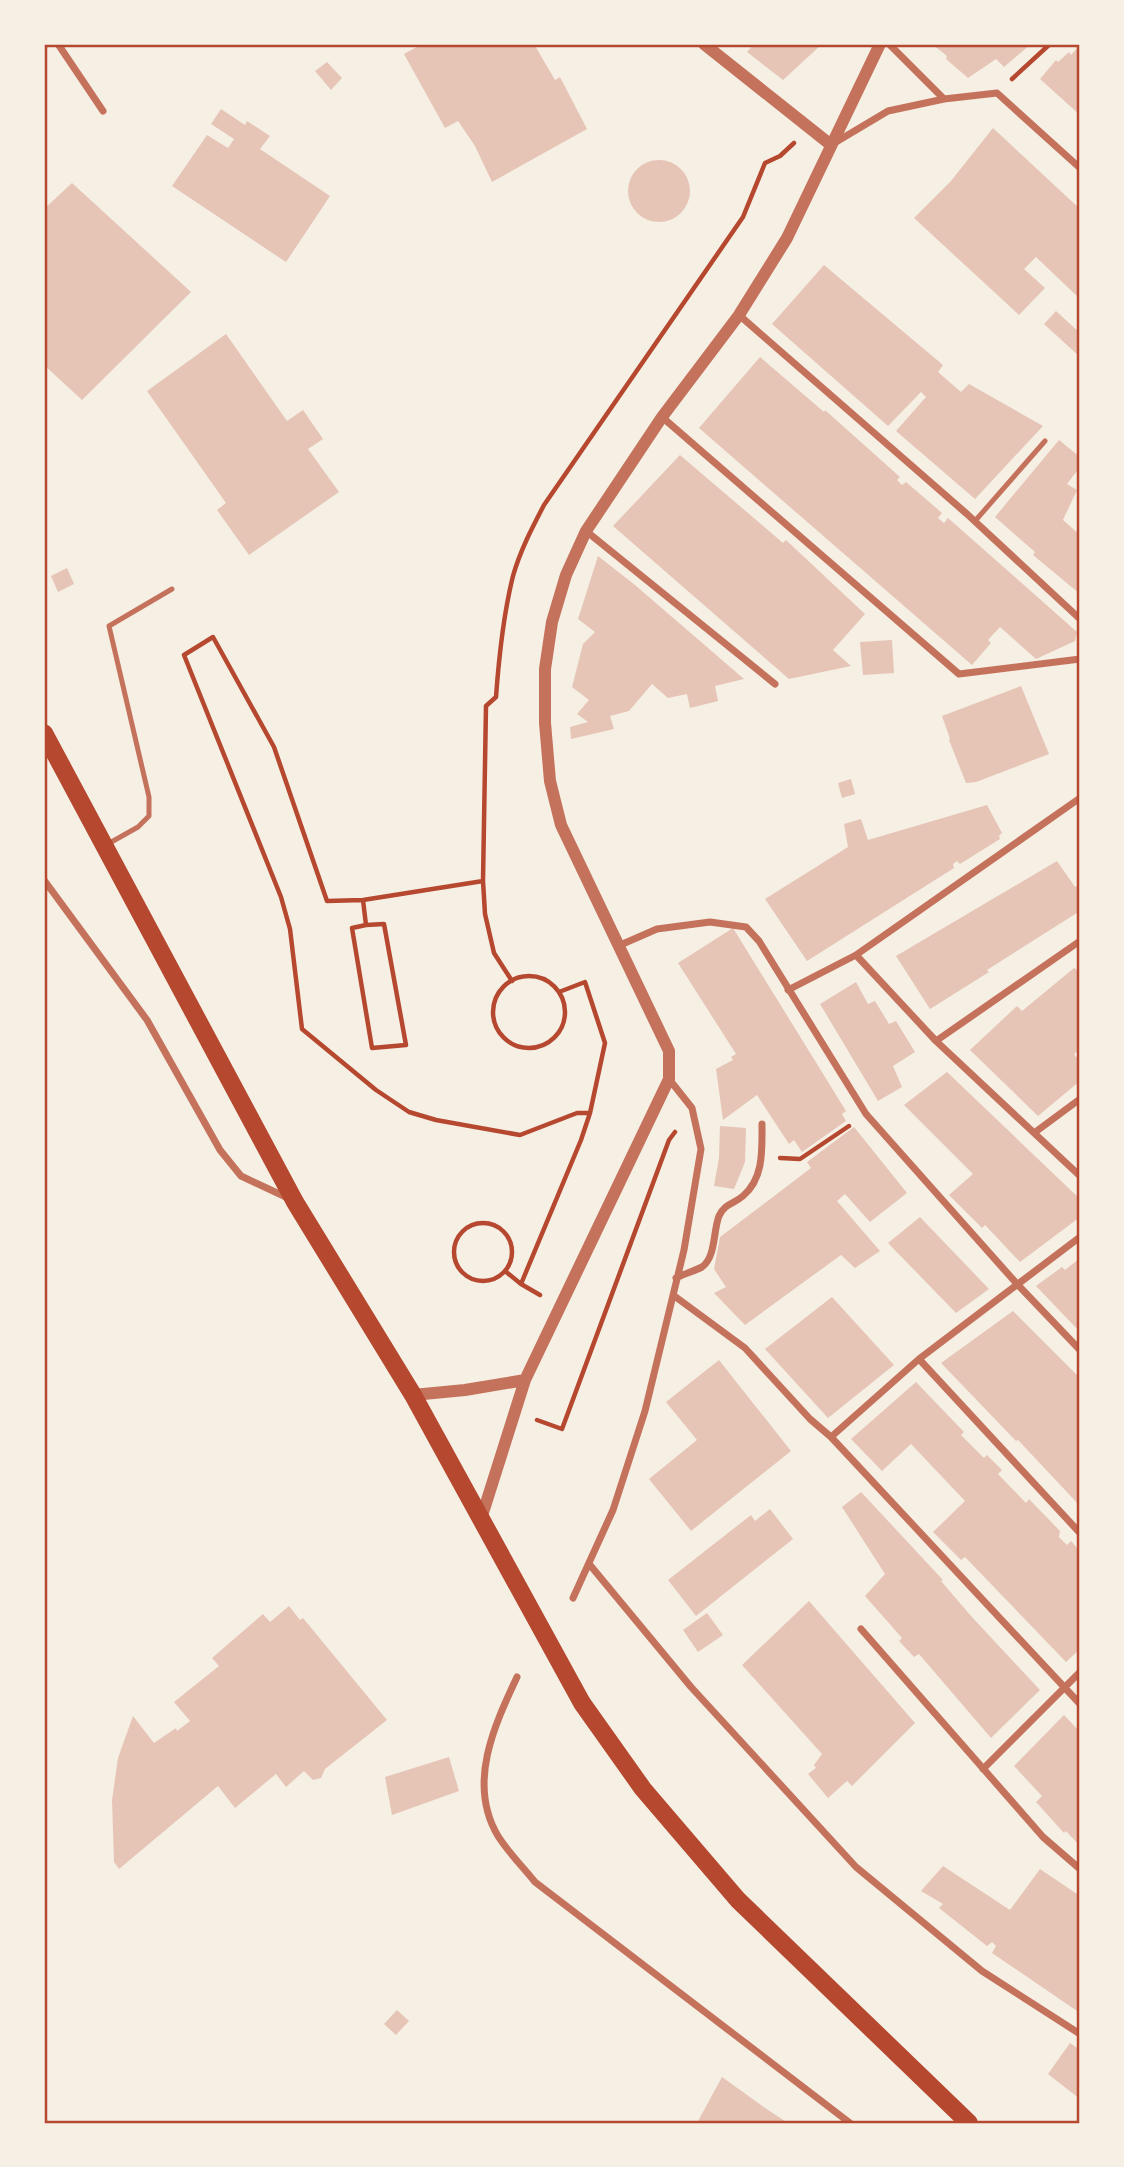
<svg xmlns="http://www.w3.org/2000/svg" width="1124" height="2167" font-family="Merriweather,serif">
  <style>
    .building { fill: #e6c5b7 }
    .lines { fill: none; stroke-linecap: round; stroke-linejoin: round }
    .path { stroke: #b5482f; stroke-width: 4.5 }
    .service { stroke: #c5725c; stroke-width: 5 }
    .minor { stroke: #c5725c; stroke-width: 7 }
    .tertiary { stroke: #c5725c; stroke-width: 12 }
    .primary { stroke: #b5482f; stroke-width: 18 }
    .neatline { fill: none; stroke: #b5482f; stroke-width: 2.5 }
  </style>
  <rect width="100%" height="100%" fill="#f6efe4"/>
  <!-- building -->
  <path class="building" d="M422,44H434L436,47L441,44H534L555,80L560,77L587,129L492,182L475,146L458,121L445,128L404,54Z
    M754,44H822L783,80L747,52Z
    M932,44H1031L1004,67L996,59L968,78L946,59L947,56Z
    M1080,45V115L1040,79L1056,60L1058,62L1069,52L1071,55Z
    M327,62L342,78L331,90L315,71Z
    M221,109L245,125L247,121L270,136L260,149L330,196L286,262L172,186L207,135L228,148L234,139L211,124Z
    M993,128L1080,209V299L1036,257L1024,269L1045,288L1019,315L914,218L951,181Z
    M628 191a31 31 0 1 1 62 0a31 31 0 1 1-62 0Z
    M72,183L191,292L82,400L44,365V209Z
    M824,265L943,365L938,372L961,392L969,384L1043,426L975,499L896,431L926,397L921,392L888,426L772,324Z
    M1056,311L1080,333V357L1044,324Z
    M226,334L287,421L303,410L323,439L308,449L339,492L249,555L217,510L226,503L147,391Z
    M760,357L824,412L825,410L900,477L897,480L902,485L906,482L942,513L938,518L944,523L948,518L1077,632L1075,641L1036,659L1000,627L988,640L991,643L972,665L699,428Z
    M1059,440L1080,457V467L1067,484L1077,490L1063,520L1080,535V594L1033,555L1035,552L995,517Z
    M680,455L783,543L786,540L865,614L833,650L851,666L789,679L613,526Z
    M598,556L635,585L744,679L715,686L718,701L690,708L687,694L668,698L652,684L629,711L610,716L614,729L571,739L570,727L588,722L577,714L589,700L572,687L583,644L595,632L578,619Z
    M67,568L74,584L58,592L51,576Z
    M892,640L894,673L863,675L860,642Z
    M1021,686L1049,754L976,782L966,783L949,740L950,739L942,716Z
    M851,779L855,794L842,798L838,783Z
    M987,805L1002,833L999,836L1000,839L960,864L957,861L953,864L954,868L807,961L765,899L848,847L844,824L861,819L868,840Z
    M1057,861L1075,887L1080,884V911L987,970L989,972L930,1009L896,956Z
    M733,928L846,1111L842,1114L846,1121L802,1152L794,1140L789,1144L757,1095L723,1120L716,1069L733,1060L731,1057L736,1054L678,963Z
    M1074,968L1080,972V1049L1074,1054L1080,1062V1081L1038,1116L970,1050L1017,1006L1022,1011Z
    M856,982L868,1004L875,1001L889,1024L896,1021L915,1052L893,1066L902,1087L878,1101L820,1004Z
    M947,1072L1080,1199V1217L1020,1262L985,1225L982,1228L949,1195L973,1174L904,1105Z
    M720,1126L746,1128L745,1162L734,1189L714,1186L719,1158Z
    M854,1127L907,1193L870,1222L845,1194L837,1201L880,1251L855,1268L841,1255L745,1325L714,1293L726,1287L714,1269L720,1237L811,1168L807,1162Z
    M920,1217L989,1289L956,1313L888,1243Z
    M1080,1258V1332L1036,1286L1062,1267L1065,1270Z
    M832,1297L894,1365L828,1418L765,1349Z
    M1013,1311L1080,1378V1506L1018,1440L1016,1441L941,1363Z
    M719,1360L791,1451L691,1531L649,1479L697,1440L666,1402Z
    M916,1382L964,1432L961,1435L984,1458L987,1455L1002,1470L998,1474L1026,1503L1029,1499L1060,1531L1059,1537L1067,1545L1071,1541L1080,1551V1649L1066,1662L965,1557L961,1560L933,1532L965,1501L911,1444L882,1471L851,1439Z
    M861,1492L943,1580L941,1581L971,1616L1040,1690L991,1738L919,1654L914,1657L899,1641L902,1638L865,1596L885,1574L842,1507Z
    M770,1509L793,1539L696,1616L668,1580L751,1515L755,1521Z
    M809,1601L915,1723L852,1786L847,1781L828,1798L808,1774L816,1768L814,1765L822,1754L742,1665Z
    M289,1606L300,1620L303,1618L387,1720L325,1769L321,1778L313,1780L304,1771L286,1787L276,1774L235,1808L218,1786L119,1869L114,1862L112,1800L118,1758L133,1716L154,1743L176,1728L177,1731L190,1721L174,1702L219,1666L212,1658L263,1614L270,1622Z
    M707,1613L723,1635L698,1652L683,1630Z
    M1064,1715L1080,1732V1846L1066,1831L1064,1833L1036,1802L1042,1796L1014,1766Z
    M449,1757L459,1791L392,1815L385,1777Z
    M943,1866L1010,1910L1040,1869L1080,1896V2013L992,1953L996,1946L992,1942L987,1946L939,1908L943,1904L921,1891Z
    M397,2010L409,2021L396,2035L384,2024Z
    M1070,2043L1080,2050V2099L1048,2074Z
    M722,2077L768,2110L788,2123H697Z"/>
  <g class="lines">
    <!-- path -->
    <path class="path" d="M1012,79L1050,44
      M483,881L363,900L327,901L274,747L213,637L184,655L281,897L290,929L302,1029L376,1090L409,1112L436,1120L520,1135L577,1113H590
      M363,900L366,925L352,928L372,1048L406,1045L384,924L366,925
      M493 1012a36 36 0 1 1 72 0a36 36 0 1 1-72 0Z
      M512,981L494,953L485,914L483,881L486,706L496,697C499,656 503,616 513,576C520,551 532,528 544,505L743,217L765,163L780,156L794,143
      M780,1158L800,1159L849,1126
      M454 1252a29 29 0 1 1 58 0a29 29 0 1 1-58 0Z
      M505,1271L521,1284
      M540,1295L521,1284L581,1140L590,1113L605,1043L585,982L559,992
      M537,1420L562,1429L669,1140L675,1132"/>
    <!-- service -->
    <path class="service" d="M975,521L1045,441
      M106,845L138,827L149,816V797L109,626L172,589"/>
    <!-- minor -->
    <path class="minor" d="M58,44L103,111
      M889,44L944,99
      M836,142L888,111L944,99L997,93L1080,168
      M739,315L967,514L1080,619
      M662,417L959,674L1080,659
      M586,531L775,684
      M44,880L147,1020L220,1150L241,1176L288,1198
      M618,946L657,929L710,922L746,927L759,941L866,1114L1017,1284L1080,1350
      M856,955L936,1041L1080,1176
      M788,990L856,955L1080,798
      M936,1041L1080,941
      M1034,1133L1080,1099
      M676,1278C684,1274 694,1271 702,1267C716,1257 713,1231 719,1216C725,1203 734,1204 743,1196C764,1178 762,1150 762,1124
      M673,1295L745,1348L810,1419L831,1437L1080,1704
      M919,1359L1080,1533
      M831,1437L919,1359L1080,1237
      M590,1565L691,1687L856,1867L982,1971L1080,2034
      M573,1598L613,1510L645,1411L684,1250L701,1149L692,1108L669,1079
      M861,1629L1043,1837L1080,1869
      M517,1677C494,1726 467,1784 498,1836C508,1852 523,1867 535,1882L850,2123
      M983,1769L1080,1672"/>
    <!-- tertiary -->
    <path class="tertiary" d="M704,44L831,145
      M413,1395L465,1390L525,1380
      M481,1519L525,1380L669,1079V1051L561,825L550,781L545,723V669L552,622L566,575L586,531L662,417L739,315L787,238L880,44"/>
    <!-- primary -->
    <path class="primary" d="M44,733L295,1202L413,1395L582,1703L643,1789L738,1900L969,2123"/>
  </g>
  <!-- border -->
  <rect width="1124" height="2167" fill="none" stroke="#f6efe4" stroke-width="91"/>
  <rect x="46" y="46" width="1032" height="2076" class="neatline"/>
</svg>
